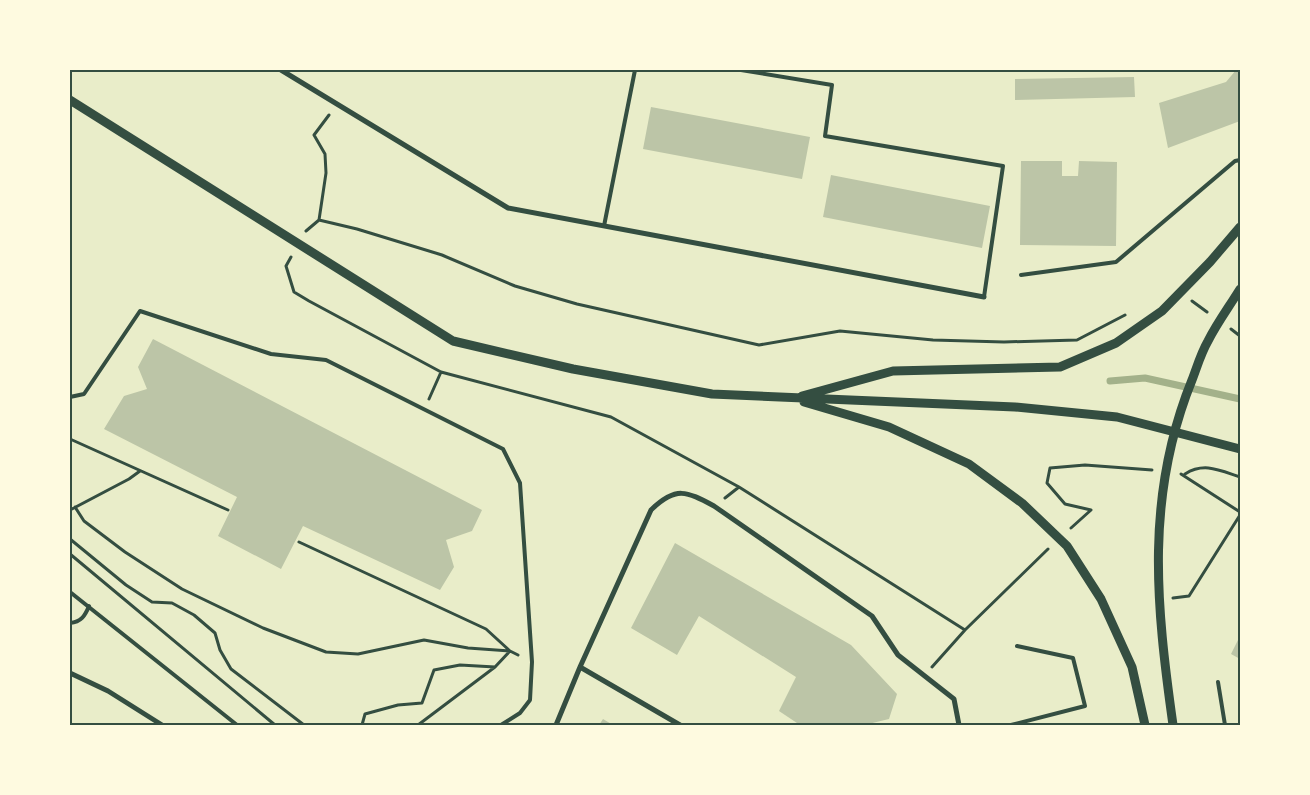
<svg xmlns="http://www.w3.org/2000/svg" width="1310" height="795" font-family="Cabin,sans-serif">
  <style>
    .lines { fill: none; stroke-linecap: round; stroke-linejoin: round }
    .stream { stroke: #a3b18a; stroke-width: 7 }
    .building { fill: #bcc5a7 }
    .path { stroke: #344e41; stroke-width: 3 }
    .service { stroke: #344e41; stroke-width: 4 }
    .minor { stroke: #344e41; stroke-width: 5 }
    .tertiary { stroke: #344e41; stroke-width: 9 }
    .neatline { fill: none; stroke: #344e41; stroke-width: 2 }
  </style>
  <rect width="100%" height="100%" fill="#e9edc9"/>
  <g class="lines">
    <!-- stream -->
    <path class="stream" d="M1110,381L1145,378L1240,399"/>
  </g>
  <!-- building -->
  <path class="building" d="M1236,70H1240V121L1168,148L1159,103L1226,82Z
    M1134,77L1135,97L1015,100V79Z
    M651,107L810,137L802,179L643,149Z
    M1021,161H1062V176H1078L1079,161L1117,162L1116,246L1020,245Z
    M831,175L990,206L982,248L823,217Z
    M153,339L482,510L472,531L446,540L454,567L440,590L303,526L281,569L218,536L237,497L104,429L124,396L147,389L138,367Z
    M675,543L851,645L897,694L889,719L864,725H800L779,711L796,677L699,616L677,655L631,628Z
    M1240,636V659L1231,654Z
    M603,719L613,725H599Z"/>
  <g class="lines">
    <!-- path -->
    <path class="path" d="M319,220L326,173L325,154L314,135L329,115
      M306,231L319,220L357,229L442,255L515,286L577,304L759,345L840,331L933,340L1004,342L1077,340L1125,315
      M291,257L286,266L294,292L309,301L441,372L611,417L739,487L965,630L1048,549
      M1192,301L1207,312
      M1231,329L1240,336
      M429,399L441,372
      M70,439L228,510
      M1181,474L1240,512
      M1185,474C1204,462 1219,470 1240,477
      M725,498L739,487
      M75,507L84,521L125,552L182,589L263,628L326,652L358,654L424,640L468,648L510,651
      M70,510L129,479L140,471
      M1091,510L1065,504L1047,483L1050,468L1085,465L1152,470
      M1071,528L1091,510
      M70,539L126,585L152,602L172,603L194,615L215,633L220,650L231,669L304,725
      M299,542L486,629L510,651
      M70,554L275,725
      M1173,598L1189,596L1240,515
      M932,667L965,630
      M362,725L365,714L398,705L422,703L434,670L460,665L495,667
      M418,725L495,667L510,651L518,655"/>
    <!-- service -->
    <path class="service" d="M741,70L832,85L825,136L1003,166L984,297
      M604,226L635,70
      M1021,275L1116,262L1235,161L1240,160
      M70,397L84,394L140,311L271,354L326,360L503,449L520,483L532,662L530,700L520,713L501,725
      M70,592L237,725
      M70,623C81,622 85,616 89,606
      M1218,682L1225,725
      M1011,725L1085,706L1073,658L1017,646"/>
    <!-- minor -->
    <path class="minor" d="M281,70L508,208L984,297
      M580,667L680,725
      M70,673L108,691L162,725
      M556,725L580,667L651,510C676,486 686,491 714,506L872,616L898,655L954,699L959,725"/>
    <!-- tertiary -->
    <path class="tertiary" d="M70,100L453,341L573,369L712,394L1015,407L1117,417L1240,449
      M802,396L893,371L1060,367L1116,343L1162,311L1210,262L1240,227
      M804,402L889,427L969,464L1022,503L1067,546L1101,599L1132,667L1145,725
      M1173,725C1156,604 1145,496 1192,380C1197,367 1201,353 1208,341C1217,323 1229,307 1240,289"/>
  </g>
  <!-- border -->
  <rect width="1310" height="795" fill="none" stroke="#fefae0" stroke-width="142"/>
  <rect x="71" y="71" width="1168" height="653" class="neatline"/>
</svg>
